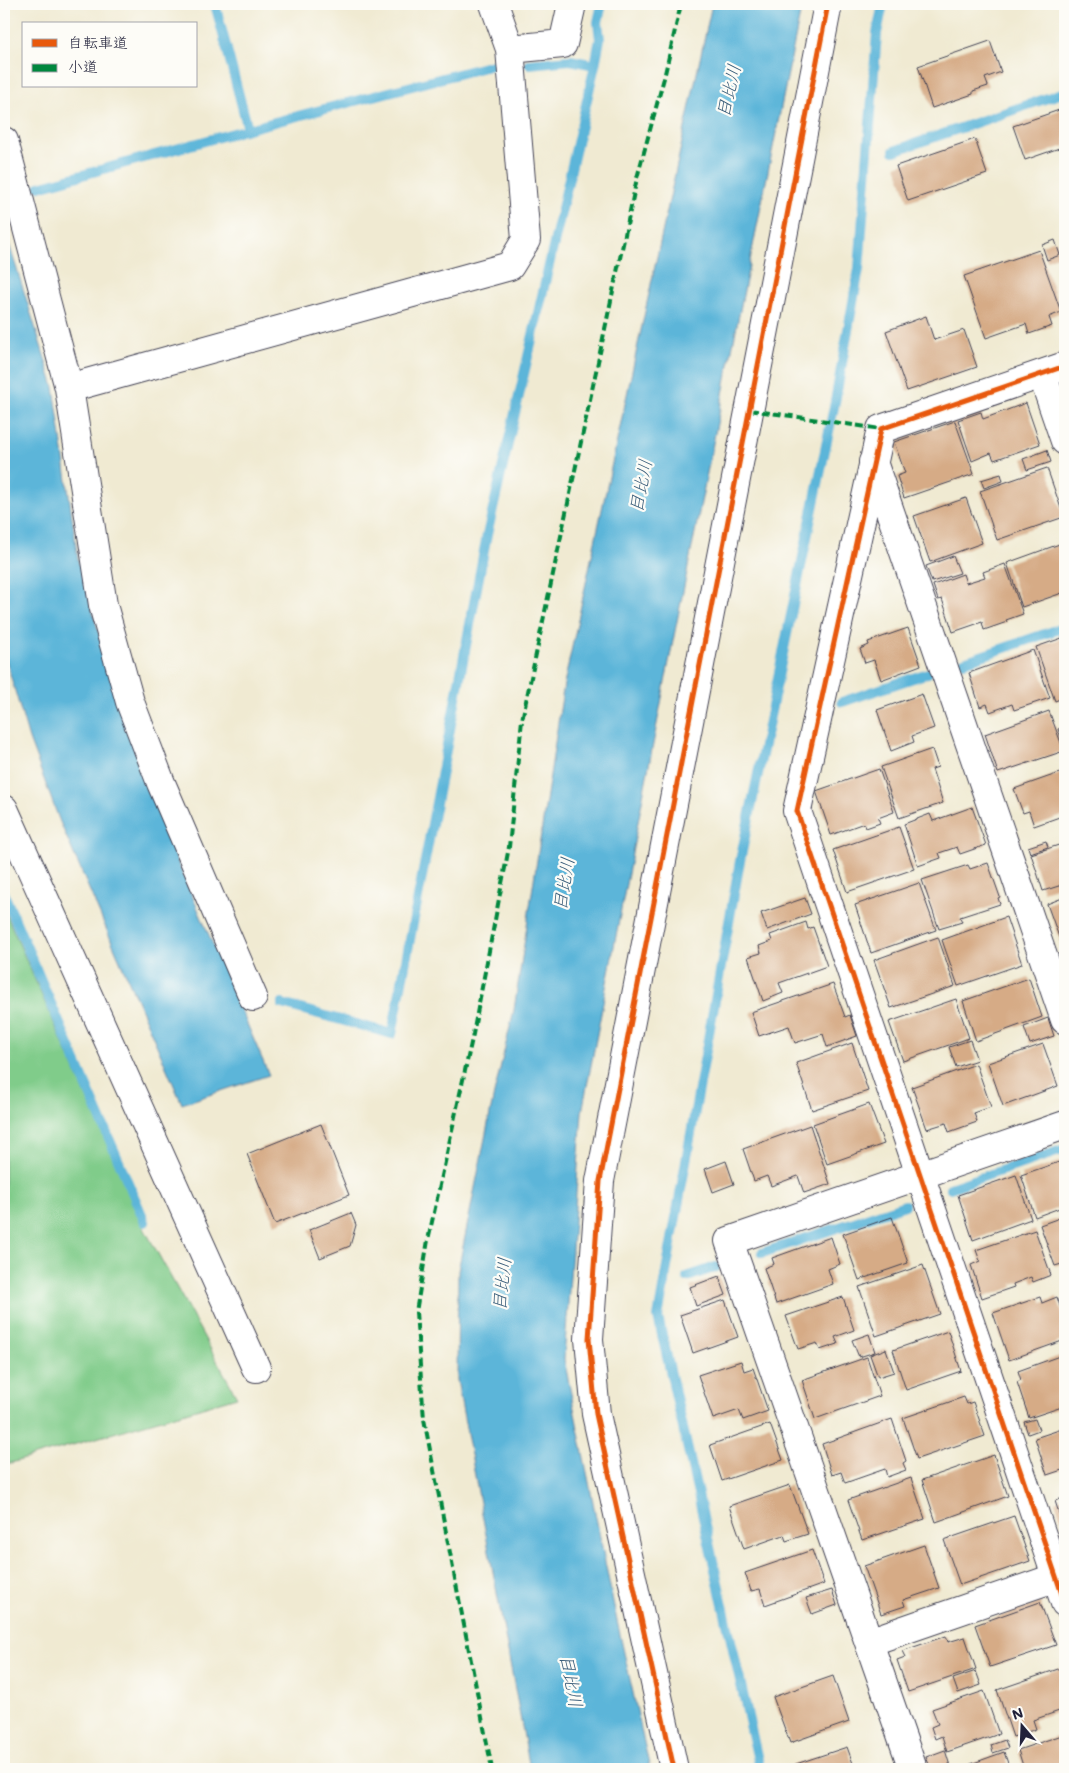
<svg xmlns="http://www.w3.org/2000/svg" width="1069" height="1773" font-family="Mali,'Klee One',sans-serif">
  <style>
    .green { fill: #80cc8a; stroke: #517762 }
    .water { fill: #5cb5d9; stroke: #3f6c8a }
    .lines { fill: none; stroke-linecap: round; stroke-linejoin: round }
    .stream { stroke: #5cb5d9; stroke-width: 10 }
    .building { fill: #d6ab86 }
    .minor-casing { stroke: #414052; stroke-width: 30 }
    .minor { stroke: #fff; stroke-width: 28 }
    .quiet { stroke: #00873e; stroke-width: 4; stroke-dasharray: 8 4; stroke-linecap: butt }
    .cycleway-casing { stroke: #fdfcf7; stroke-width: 8 }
    .cycleway { stroke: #e8590c; stroke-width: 5 }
    .labels { text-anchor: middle; stroke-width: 4.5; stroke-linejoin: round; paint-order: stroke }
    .water-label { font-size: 18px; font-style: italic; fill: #395d7a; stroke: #fdfcf7 }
  </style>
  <rect width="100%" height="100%" fill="#fdfcf7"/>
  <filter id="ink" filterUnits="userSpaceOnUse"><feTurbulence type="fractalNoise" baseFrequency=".02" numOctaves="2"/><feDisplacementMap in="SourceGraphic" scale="10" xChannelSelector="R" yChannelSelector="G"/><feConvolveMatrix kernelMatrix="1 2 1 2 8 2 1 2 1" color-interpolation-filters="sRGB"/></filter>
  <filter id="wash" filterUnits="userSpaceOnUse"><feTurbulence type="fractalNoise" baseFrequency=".0096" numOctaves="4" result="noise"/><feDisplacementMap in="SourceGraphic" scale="20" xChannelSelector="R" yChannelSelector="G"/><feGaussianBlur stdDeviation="1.12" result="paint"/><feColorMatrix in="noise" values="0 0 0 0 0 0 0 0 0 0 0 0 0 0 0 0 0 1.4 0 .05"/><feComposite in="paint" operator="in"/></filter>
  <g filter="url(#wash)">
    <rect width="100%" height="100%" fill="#f0ead2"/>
    <!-- green -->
    <path class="green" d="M4,909L145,1230L237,1397L4,1465Z"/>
    <!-- water -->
    <path class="water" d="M712,4H802L673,641L582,1112L564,1359L617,1621L650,1769H530L457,1380L458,1271L494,1094L514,1010L564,684Z
      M4,228L54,387L78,560L123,718L173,851L269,1075L182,1104L60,822L29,739L4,653Z"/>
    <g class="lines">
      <!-- stream -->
      <path class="stream" d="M215,4L248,129L496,64
        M529,64L570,60L595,65
        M894,151L1065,92
        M39,187L248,129
        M964,662L1065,627
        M842,702L928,673
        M4,894L145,1222
        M282,1004L392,1034L487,535L595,65L600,39L598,22L602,4
        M950,1188L1065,1149
        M762,1253L905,1205
        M687,1277L716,1267
        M760,1769L658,1317L740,861L835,402L859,269L877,33L883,4"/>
    </g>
    <g id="blocks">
      <!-- building -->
      <path class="building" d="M990,41L1001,72L985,78L988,86L973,91V94L932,108L918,66Z
        M1065,108V146L1025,160L1013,126Z
        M975,139L987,174L908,201L896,166Z
        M1055,240L1060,255L1047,260L1042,245Z
        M1039,250L1061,312L1049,317L1052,326L1029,334L1026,324L986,338L964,276Z
        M926,316L934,340L964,330L977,367L907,391L886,331Z
        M1026,403L1040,444L994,460L991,453L972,461L958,420L981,412L983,419Z
        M955,421L974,474L904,498L897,476L905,473L894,442Z
        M1047,450L1051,462L1027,470L1023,459Z
        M1047,468L1064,517L997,540L980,491Z
        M1001,474L1003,481L984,488L981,480Z
        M966,498L982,543L930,562L914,516Z
        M1065,542V592L1022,607L1007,563Z
        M953,556L960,573L932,582L926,566Z
        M1005,564L1023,614L1006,620L1007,622L984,630L982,622L953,632L942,599L938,600L933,585L963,574L966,583L985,577L983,572Z
        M908,628L921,665L881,680L874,660L865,663L860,649L869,645L868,642Z
        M1065,637V697L1055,701L1036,647Z
        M1033,650L1050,698L1014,710L1012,704L990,712L987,704L980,707L969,673Z
        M922,694L934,728L912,736L914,742L891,751L877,710Z
        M1049,711L1064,751L998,773L985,734Z
        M1065,727V749L1058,729Z
        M932,749L938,767L932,769L943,803L899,818L881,767Z
        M879,769L894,812L878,818L880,823L866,828L864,823L831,835L816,791Z
        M1065,771V815L1034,826L1029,811L1023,813L1014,789Z
        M972,807L986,845L960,854L957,847L939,853L941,858L918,866L904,824L930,814L933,821Z
        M899,827L914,869L847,892L833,850Z
        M1046,841L1048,847L1030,853L1028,847Z
        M1065,843V884L1043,891L1031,854Z
        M988,863L1000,897L998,898L1000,904L960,917L962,922L939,929L922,880L968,865L970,869Z
        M919,883L936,930L871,953L855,905Z
        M1065,897V947L1063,948L1047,904Z
        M805,898L811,914L767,930L761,913Z
        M1006,917L1022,964L958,986L942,940Z
        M806,922L808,929L813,927L827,966L779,983L783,993L763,1001L748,957L761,953L759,946L772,941L770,935Z
        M938,937L955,986L891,1008L874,960Z
        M1029,978L1042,1017L976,1041L963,1001Z
        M833,984L845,1017L850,1015L857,1036L827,1047L823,1034L795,1043L789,1026L759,1036L751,1012Z
        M956,999L969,1038L903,1061L889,1022Z
        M1048,1018L1054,1036L1030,1044L1024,1027Z
        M970,1040L977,1060L956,1067L949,1047Z
        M852,1043L868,1091L812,1110L796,1063Z
        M1043,1044L1058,1086L1003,1106L988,1063Z
        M976,1064L991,1107L974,1113L977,1122L949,1132L946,1123L927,1129L912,1087Z
        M869,1104L884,1144L827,1164L813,1124Z
        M321,1124L349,1195L275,1224L247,1154Z
        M810,1125L830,1184L804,1193L798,1176L771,1186L767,1176L754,1181L743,1149Z
        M1065,1160V1206L1035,1217L1021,1175Z
        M726,1161L734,1184L713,1192L705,1169Z
        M1016,1175L1031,1219L973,1240L958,1195Z
        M351,1213L356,1225L350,1246L320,1258L309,1230Z
        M1065,1216V1263L1055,1266L1040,1225Z
        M892,1217L908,1263L859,1280L843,1234Z
        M1035,1230L1051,1275L1033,1282L1031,1277L1013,1284L1014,1287L982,1298L971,1265L980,1261L976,1250Z
        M831,1237L840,1264L828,1269L833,1284L776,1304L764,1268L774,1264L772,1258Z
        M923,1265L940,1314L876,1336L859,1287Z
        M719,1276L726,1295L696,1306L690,1287Z
        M843,1297L854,1330L835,1337L838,1344L820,1350L817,1343L798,1349L786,1316Z
        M1040,1297L1042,1303L1057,1297L1065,1321V1340L1009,1360L993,1313Z
        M725,1300L738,1337L693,1353L680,1315Z
        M948,1331L961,1371L906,1390L893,1350Z
        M869,1334L875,1352L859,1357L852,1340Z
        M886,1349L894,1372L878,1377L870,1355Z
        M1065,1354V1406L1029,1418L1017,1382L1021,1380L1018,1371Z
        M867,1357L880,1396L815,1419L802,1380Z
        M741,1361L744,1371L753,1368L768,1411L743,1420L739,1410L713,1419L698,1375Z
        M964,1397L967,1404L973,1402L985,1436L917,1459L903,1418Z
        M892,1419L906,1461L903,1463L906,1470L887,1477L885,1469L845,1483L841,1472L832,1475L822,1444Z
        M1035,1419L1039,1430L1028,1434L1024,1422Z
        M770,1424L783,1460L722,1481L710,1445Z
        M1065,1428V1469L1047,1475L1035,1438Z
        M994,1455L1008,1496L936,1522L922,1480Z
        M911,1478L925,1519L862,1540L848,1500Z
        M790,1485L808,1534L786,1541L784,1535L744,1549L729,1506Z
        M1065,1497V1531L1055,1501Z
        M1014,1516L1030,1561L960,1585L944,1540Z
        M924,1545L939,1588L903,1600L905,1606L881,1614L864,1566Z
        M812,1550L824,1584L765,1605L760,1589L751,1591L745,1573Z
        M832,1590L837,1605L812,1614L806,1598Z
        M1040,1602L1056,1645L990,1667L975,1625Z
        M946,1636L948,1642L965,1637L976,1669L908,1692L897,1660L905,1657L902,1651Z
        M1064,1667L1065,1671V1709L1033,1720L1036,1729L1013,1737L997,1690Z
        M976,1671L981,1685L958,1693L953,1679Z
        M833,1676L849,1722L790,1743L773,1697Z
        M984,1691L999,1734L947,1752L942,1736L935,1739L931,1727L938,1724L932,1709Z
        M1065,1734V1769H1024L1018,1750Z
        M1005,1740L1008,1748L993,1753L991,1745Z
        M847,1747L855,1769H794L793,1765Z
        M945,1750L950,1766L940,1769H931L926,1757Z
        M1004,1752L1010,1769H957Z"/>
    </g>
  </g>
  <g filter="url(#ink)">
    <use href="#blocks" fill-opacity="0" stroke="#414052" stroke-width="1"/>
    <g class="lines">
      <!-- minor casing -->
      <g class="minor-casing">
        <path id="minor" d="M510,49L563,44L572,4
          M4,141L69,388L103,605L130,702L161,783L253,997
          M1065,366L881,429L797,811L1065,1603
          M1042,374L1065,441
          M69,388L510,266L526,240L510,49L494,4
          M873,462L1065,1020
          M4,809L256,1368
          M869,1642L1057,1577
          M674,1769L596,1414L589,1339L600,1181L828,4
          M913,1769L729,1241L1065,1125"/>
      </g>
      <!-- minor -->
      <use href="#minor" class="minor"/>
      <!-- quiet -->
      <path class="quiet" d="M750,410L881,429
        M492,1769L424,1419L416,1312L428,1240L473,1034L509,847L522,720L637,178L664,78L681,4"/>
      <!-- cycleway casing -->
      <g class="cycleway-casing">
        <path id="cycleway" d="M1065,366L881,429L797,811L1065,1603
          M674,1769L596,1414L589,1339L600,1181L828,4"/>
      </g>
      <!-- cycleway -->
      <use href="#cycleway" class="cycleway"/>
    </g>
  </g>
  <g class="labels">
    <!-- water labels -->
    <g class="water-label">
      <text transform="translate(729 91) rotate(-77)" y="6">目比川</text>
      <text transform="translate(641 486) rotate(-79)" y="6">目比川</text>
      <text transform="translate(564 884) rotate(-81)" y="6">目比川</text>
      <text transform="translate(502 1284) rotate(-84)" y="6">目比川</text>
      <text transform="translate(571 1681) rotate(79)" y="6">目比川</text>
    </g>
  </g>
  <!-- margin -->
  <rect width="1069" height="1773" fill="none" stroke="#fdfcf7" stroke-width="20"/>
  <!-- legend -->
  <rect x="22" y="22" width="175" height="65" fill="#fdfcf7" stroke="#a5a5ac"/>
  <rect x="32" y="39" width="25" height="8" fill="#e8590c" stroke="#a5a5ac"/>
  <text x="68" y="48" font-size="15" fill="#22223b">自転車道</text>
  <rect x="32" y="64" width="25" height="8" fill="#00873e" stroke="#a5a5ac"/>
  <text x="68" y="72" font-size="15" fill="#22223b">小道</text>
  <!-- north arrow -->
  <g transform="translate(1022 1726) rotate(341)" stroke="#fdfcf7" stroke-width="4" paint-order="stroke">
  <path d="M0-4L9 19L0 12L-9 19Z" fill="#22223b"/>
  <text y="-8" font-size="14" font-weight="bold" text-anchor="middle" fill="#22223b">N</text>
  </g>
</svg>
